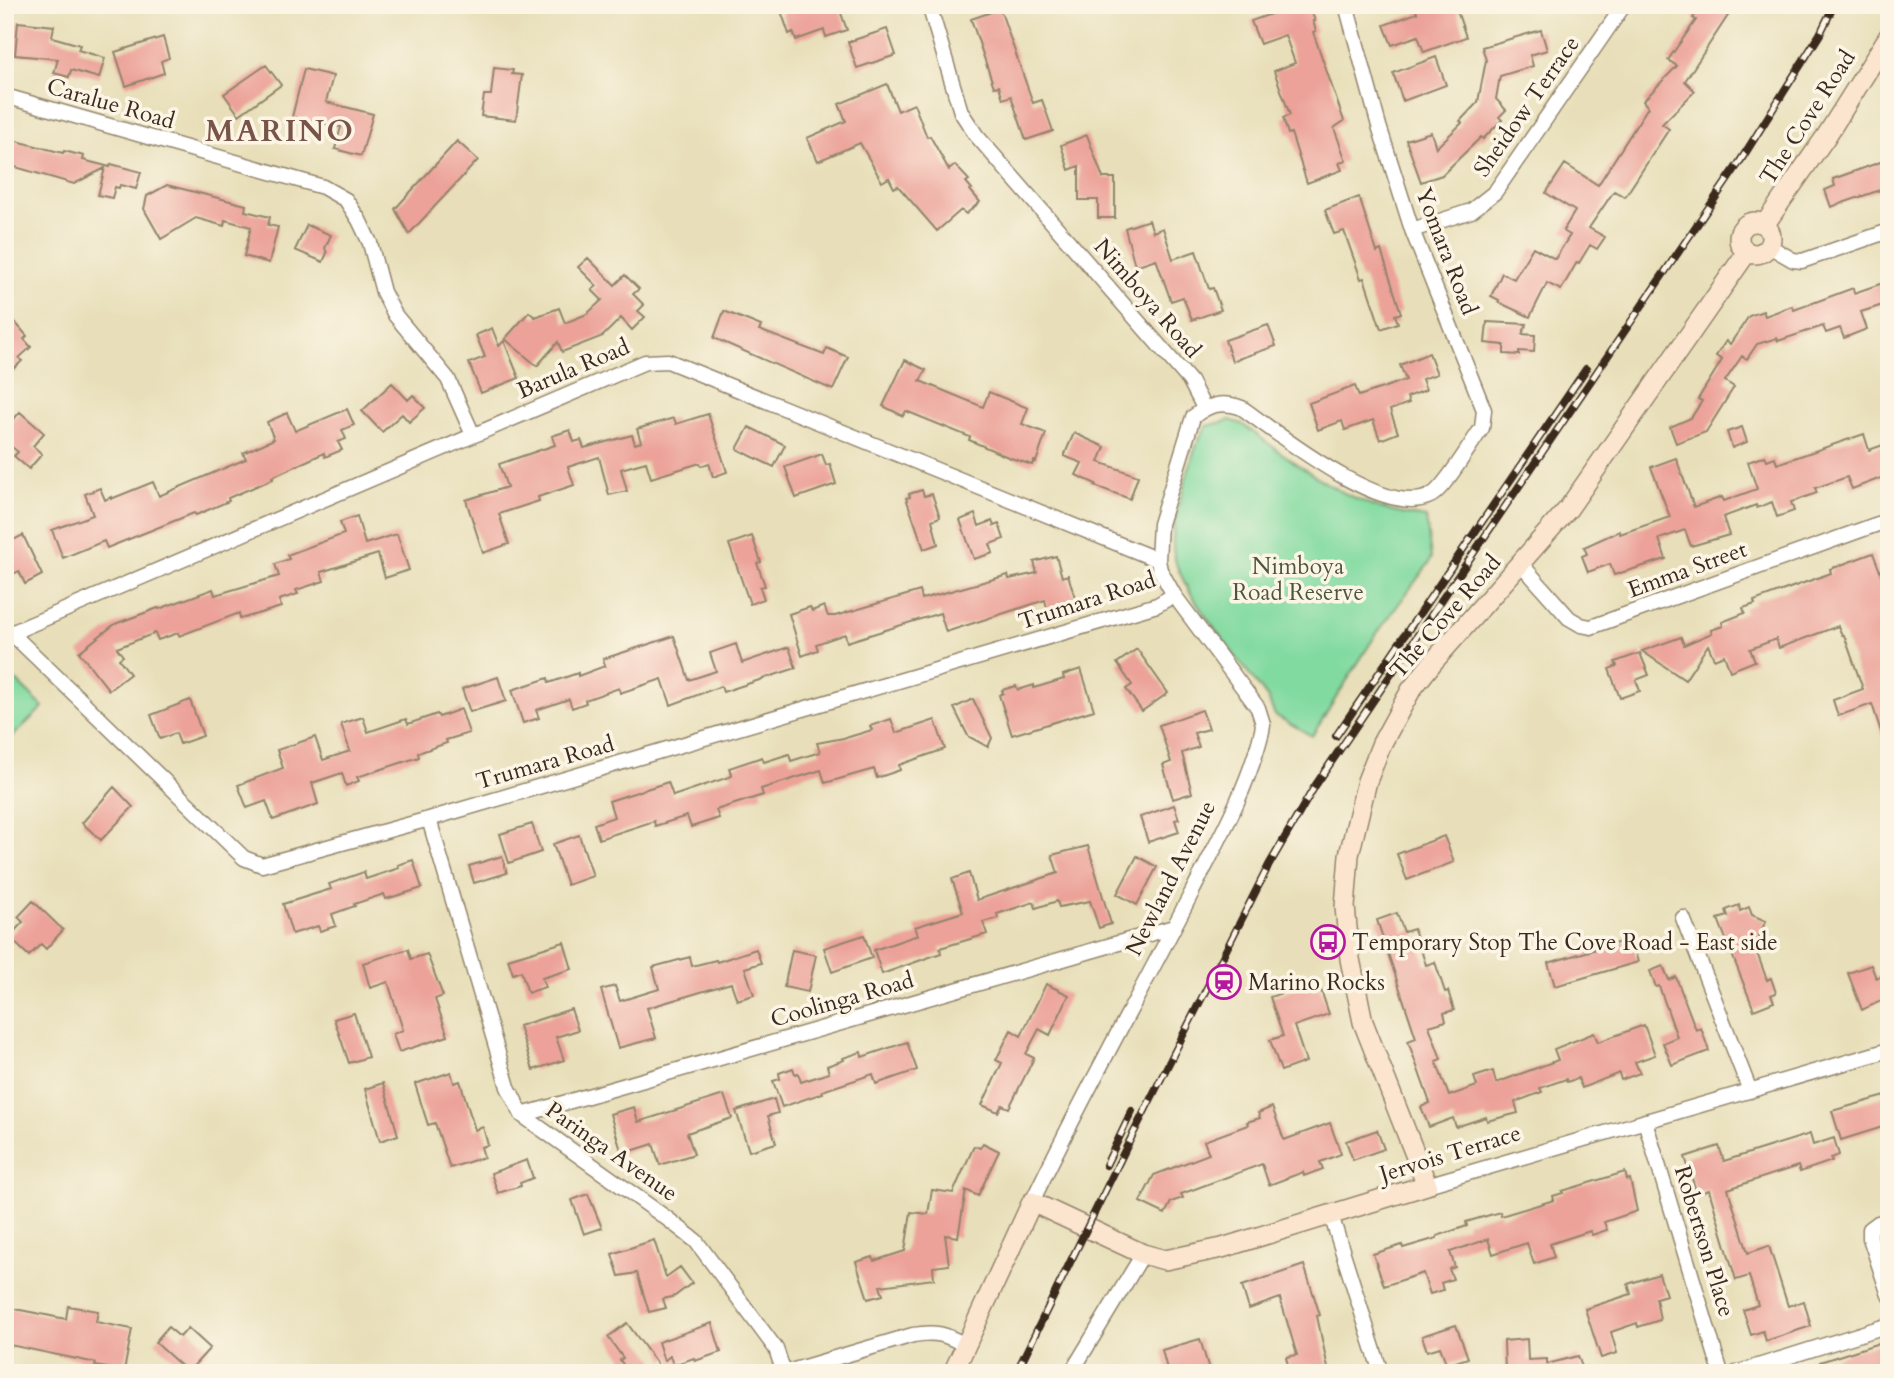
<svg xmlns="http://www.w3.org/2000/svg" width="1894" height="1378" font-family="Cardo,serif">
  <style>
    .green { fill: #81daa0; stroke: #5e825f; stroke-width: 2 }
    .building { fill: #eca299 }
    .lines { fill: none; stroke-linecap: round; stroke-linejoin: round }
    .street-casing { stroke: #92846c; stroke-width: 17 }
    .secondary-casing { stroke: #92846c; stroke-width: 22 }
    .street { stroke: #fff; stroke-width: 14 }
    .secondary { stroke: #fce5cf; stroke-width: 19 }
    .rail-casing { stroke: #3b2a1e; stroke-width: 8 }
    .rail { stroke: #fcf5e5; stroke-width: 5; stroke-dasharray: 16; stroke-linecap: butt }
    .labels { text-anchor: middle; stroke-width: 7; stroke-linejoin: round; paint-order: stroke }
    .street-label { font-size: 23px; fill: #3b2a1e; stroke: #fcf5e5 }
    .park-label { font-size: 23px; fill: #4c563e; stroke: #fcf5e5 }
    .poi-label { font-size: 23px; fill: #3b2a1e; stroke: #fcf5e5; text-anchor: start }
    .district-label { font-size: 30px; font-weight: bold; letter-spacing: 2px; fill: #795449; stroke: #fcf5e5 }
  </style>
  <rect width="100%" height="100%" fill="#fcf5e5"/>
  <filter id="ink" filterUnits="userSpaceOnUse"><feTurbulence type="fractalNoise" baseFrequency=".0143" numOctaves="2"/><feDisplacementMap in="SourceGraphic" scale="14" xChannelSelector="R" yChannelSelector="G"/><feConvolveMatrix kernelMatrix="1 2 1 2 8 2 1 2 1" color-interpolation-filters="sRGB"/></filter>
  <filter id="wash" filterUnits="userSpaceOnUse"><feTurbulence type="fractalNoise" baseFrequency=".00686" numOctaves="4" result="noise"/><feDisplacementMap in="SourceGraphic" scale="28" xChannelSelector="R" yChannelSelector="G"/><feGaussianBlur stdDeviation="1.57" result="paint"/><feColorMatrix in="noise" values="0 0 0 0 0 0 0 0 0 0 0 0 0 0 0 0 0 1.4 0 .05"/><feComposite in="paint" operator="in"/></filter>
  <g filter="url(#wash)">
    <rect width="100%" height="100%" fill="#e8dfba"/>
    <!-- green -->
    <path class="green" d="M1230,420L1242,424C1303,468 1349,509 1426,518L1431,558L1429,563L1375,636L1312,736L1275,715L1268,699C1244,665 1180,592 1174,555C1170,532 1178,508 1184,486C1190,466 1195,442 1207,426Z
      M5,670L43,707L5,744Z"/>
    <g id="blocks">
      <!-- building -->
      <path class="building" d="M779,5H838L847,30L826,37L824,30L796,40L793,32L789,34Z
        M1296,5H1309L1315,21H1313L1316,31L1313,32L1344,121L1334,128L1346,161L1339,163L1342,170L1307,183L1291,133L1288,134L1283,118L1290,115L1274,71L1295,63L1285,35L1260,44L1251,21Z
        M1414,5H1455L1466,37L1424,52L1418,36L1392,45L1384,25L1417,13Z
        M1702,5H1735L1685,81L1695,91L1662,124L1669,129L1625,197L1614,191L1589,228L1605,237L1597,249L1590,245L1579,263L1577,262L1561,290L1547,283L1530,317L1498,302L1499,300L1491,296L1502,273L1514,279L1533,247L1555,259L1570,235L1563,231L1575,211L1546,193L1565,164L1598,185L1648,107L1643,101L1677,66L1668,60L1696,20L1693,18Z
        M1000,9L1033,103L1042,100L1053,131L1026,140L1011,96L1003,99L999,86L994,87L971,19Z
        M18,22L54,26L52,37L80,45L78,50L105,58L99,78L71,70L69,77L54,73L58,59L15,55Z
        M887,29L896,55L857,68L848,42Z
        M1541,30L1547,50L1530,55L1533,66L1500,76L1496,99L1506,110L1499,117L1502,120L1483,139L1481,137L1442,175L1421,182L1406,140L1431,132L1436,148L1462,123L1460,121L1478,102L1486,60L1482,47Z
        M163,37L169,58L161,61L164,73L126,86L115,52Z
        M1436,57L1446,85L1403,101L1393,73Z
        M266,65L281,85L239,115L224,94Z
        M494,68L513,70L512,74L522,75L516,120L481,116L484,95H491Z
        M304,69L333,76L326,102L373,114L361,156L335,149L341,127L292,117Z
        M887,84L898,111L914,104L927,137L930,136L949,170L955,165L969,180L966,182L972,189L970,190L980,202L966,214L961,210L937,231L898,186L894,188L889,178L882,182L860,143L818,161L807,138L846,121L839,104Z
        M1087,135L1103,178H1115V218H1098V200H1079V166L1069,170L1061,145Z
        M5,138L63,153L64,151L84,156L83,160L110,167L111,164L141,172L136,189L120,185L119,188L115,187L112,198L98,195L105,168L74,184L5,164Z
        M457,141L478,160L409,234L395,209Z
        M1889,159V187L1831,207L1825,190L1835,186L1833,179Z
        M167,185L246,205L245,211L270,217L268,225L278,227L269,263L244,256L251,227L225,220L224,226L196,218L161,239L144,209L147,196Z
        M1359,197L1377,252L1381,250L1401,313L1395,315L1398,323L1381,329L1364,278L1361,279L1344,231L1334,234L1325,210Z
        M1149,220L1153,232L1163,228L1173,259L1196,251L1209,289L1213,288L1221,310L1192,320L1183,297L1171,301L1156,259L1135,266L1125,228Z
        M307,225L331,235L325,248L327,253L323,262L295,250Z
        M588,258L615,285L625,275L639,289L633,294L644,305L638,311L645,317L632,330L621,318L603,336L562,352L558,342L537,366L505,339L529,312L535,317L559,308L565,323L587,314L602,300L592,290L597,286L578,267Z
        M1889,281V303L1861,312L1867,329L1844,338L1840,328L1826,333L1823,326L1778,341L1777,338L1757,344L1747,359L1742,356L1725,381L1734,387L1706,432L1676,443L1670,427L1691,418L1702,401L1698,399L1722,360L1716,356L1726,341L1730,344L1749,316L1763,311L1765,316L1792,306L1794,310L1853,288L1854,293Z
        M724,311L761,326L759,330L824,355L827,348L848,357L833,390L714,338Z
        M14,321L27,336L24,339L31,347L19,358L22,361L12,370L9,367L5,370V329Z
        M1487,322L1527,324L1522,334L1535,335L1534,352L1519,351V355L1504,354V345L1485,343Z
        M1268,325L1276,346L1232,361L1225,340Z
        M492,328L499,346L504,341L519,378L481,393L469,363L485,357L476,335Z
        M1429,353L1437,374L1422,379L1426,390L1407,397L1409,403L1390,410L1398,433L1380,440L1373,420L1345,430L1342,421L1318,430L1309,403L1355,386L1359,396L1406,380L1400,365Z
        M905,360L926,370L920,381L983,407L989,392L1028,408L1022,424L1046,433L1036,462L1034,461L1032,465L1008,457L969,440L970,437L906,411L903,416L883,406Z
        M392,383L408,400L413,395L425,408L409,422L402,414L382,432L362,411Z
        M347,409L354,425L342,430L346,439L338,442L342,450L325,457L324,453L272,477L273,479L228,498L229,501L196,515L194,513L107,548L104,541L63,558L52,530L93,515L85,494L100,488L105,500L111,497V499L153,482L159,496L246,459L243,453L274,439L267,422L287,413L295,431Z
        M20,412L44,433L33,446L42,454L29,469L14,456L18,452L5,441V429Z
        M708,414L727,472L713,477L709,463L701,466L700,463L651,478L646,462L621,469L627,491L609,495L599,457L568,467L574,485L538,497L539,501L499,514L509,544L483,553L466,500L507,487L499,464L555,445L552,436L570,430L574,442L581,440L584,448L632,435L635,444L641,442L637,429L674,418L676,424Z
        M749,427L785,445L774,467L737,449Z
        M1742,427L1747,442L1732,448L1727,432Z
        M1074,433L1105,447L1099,462L1138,476L1130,499L1095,486L1096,484L1076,475L1082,463L1064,456Z
        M1864,434L1869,450L1889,443V475L1852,489L1847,477L1815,488L1817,493L1791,502L1794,511L1777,517L1772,502L1757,508L1756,505L1723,517L1729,535L1691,546L1685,530L1659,539L1666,559L1614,575L1610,564L1588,572L1582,556L1587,554L1584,547L1619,531L1620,534L1670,517L1651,467L1676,458L1694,507L1722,497L1724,501L1757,489L1748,462L1765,456L1767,460L1775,457L1777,464Z
        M822,454L826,465L830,464L836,484L796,498L785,467Z
        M922,490L924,496L932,494L940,517L932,520L938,544L924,549L906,498L910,497L909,494Z
        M975,514L979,526L992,521L994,526L999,524L1004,539L990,544L993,553L974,559L960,520Z
        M357,516L365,544L397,534L409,570L385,578L378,554L321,572L324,581L296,590L298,594L279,600L281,607L240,619L239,613L179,636L178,633L158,640L155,633L117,648L123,656L119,659L130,674L109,690L79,652L115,624L158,608L159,609L213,589L215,595L279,576L275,564L289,559L287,555L344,534L340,522Z
        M23,535L42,575L25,584L19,571L5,578V544Z
        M752,536L761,562L757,563L765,586L760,587L764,599L750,604L729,544Z
        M1873,553L1889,595V747H1886L1872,704L1838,716L1833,700L1863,689L1844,635H1842L1838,626L1779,648L1776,639L1750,649L1755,661L1730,671L1724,655L1714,659L1708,645L1685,680L1642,651L1681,637L1684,645L1712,633L1711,630L1723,626L1722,622L1745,613L1743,608L1755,604L1754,601L1831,573L1830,569Z
        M1056,556L1062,577L1068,575L1077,604L1048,612L1045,600L946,632L940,613L847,642L845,634L816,644L818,650L802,656L789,614L810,607L812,611L824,606L828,616H835L920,591L922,599L1008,575L1009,579L1037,573L1034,562Z
        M674,636L689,680L716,671L710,653L736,644L742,663L789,647L796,668L723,692L721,686L671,705L662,679L620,693L619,688L585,700L586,703L572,708L569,699L536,710L539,718L523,723L512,690L548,678L549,683L578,673V676L605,666L603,659Z
        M1137,649L1168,693L1142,711L1126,689L1132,685L1117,663Z
        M1640,653L1649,675L1636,680L1640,691L1620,698L1609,669L1617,666L1615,662Z
        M1081,669L1094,710L1012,735L999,695L1003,693L1002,690L1016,686L1018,690L1034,685V688L1064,679L1063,675Z
        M498,677L506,701L470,712L462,689Z
        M973,699L992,738L988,747L968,736L954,708Z
        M190,700L203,736L180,744L176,733L160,739L151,715Z
        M461,709L469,733L446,740L447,743L418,753L419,757L357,777L359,781L346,786L342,773L312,783L318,804L273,820L266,801L247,808L238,785L283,768L277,750L315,737L323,760L350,751L341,724L363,717L368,732L406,719L408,724L437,714L439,717Z
        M1202,710L1209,729L1194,733L1199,747L1182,753L1192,793L1173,799L1163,765L1171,762L1159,725Z
        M891,719L896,733L935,720L945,749L899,765L900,770L877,778L874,769L825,783L821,770L761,789L763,795L716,810L719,818L691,827L687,816L655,826L654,821L599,839L594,824L614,817L609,801L668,782L673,796L732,776L729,768L762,757L764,762L789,754L791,761L820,752L817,743L849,737L872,730L870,726Z
        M114,787L133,807L101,840L82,823Z
        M1174,805L1179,819L1175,820L1179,832L1148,842L1140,817Z
        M532,824L541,852L509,863L500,834Z
        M579,835L593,876L567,885L553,844Z
        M1444,836L1454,862L1407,880L1397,854Z
        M1088,846L1111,924L1099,928L1090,901L1059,907L1057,901L1036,908L1034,902L997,914L998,918L983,922L987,934L940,948L941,953L882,974L874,950L918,935L915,927L963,912L952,879L969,873L977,900L1058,873L1052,855Z
        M502,856L507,873L474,883L469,866Z
        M1137,856L1157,867L1137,905L1117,894Z
        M413,860L422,888L386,899L384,894L354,904L355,906L332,914L336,926L320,931L318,926L292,934L283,904L331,889L329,884L364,872L366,879L399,868L398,865Z
        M33,901L63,930L46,949L41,944L29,956L9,937L23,922L18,917Z
        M1739,905L1740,911L1749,907L1752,915L1766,921L1759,935L1760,939L1753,942L1767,980L1771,978L1776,993L1771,995L1774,1002L1754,1010L1718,919L1728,916L1726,910Z
        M1397,913L1404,932L1414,929L1426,965L1435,962L1445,992L1448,991L1454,1010L1444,1013L1446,1021L1429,1026L1441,1059L1436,1061L1449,1096L1477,1086L1474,1077L1493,1071L1496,1083L1558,1060L1554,1049L1594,1033L1598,1042L1644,1025L1655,1055L1635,1062L1640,1073L1621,1080L1619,1073L1582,1088L1578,1078L1567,1082L1566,1079L1540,1088L1542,1092L1515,1102L1518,1113L1487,1121L1486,1117L1456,1127L1453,1118L1429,1127L1421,1107L1430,1103L1408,1041L1416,1038L1377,920Z
        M864,935L872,958L832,972L824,948Z
        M1631,939L1638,962L1555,986L1548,963Z
        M564,942L572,969L542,978L545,987L528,993L521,971L513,974L508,959Z
        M408,949L411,959L427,954L443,996L435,999L448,1036L399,1052L393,1034L403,1030L388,982L370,988L363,963Z
        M756,949L761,963L745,968L754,995L737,1000L731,983L647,1008L656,1038L618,1048L601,990L615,986L620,1001L659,989L653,967L690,957L692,966L716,960L717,962Z
        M792,950L816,955L808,992L784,987Z
        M1871,965L1876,978L1889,973V997L1862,1010L1848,973Z
        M1663,966L1669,980L1676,977L1696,1030L1701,1028L1709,1051L1672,1065L1663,1043L1677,1037L1659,986L1656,987L1650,971Z
        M1046,984L1069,995L1050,1035L1039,1029L1026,1054L1034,1058L1009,1108L1002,1105L998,1112L982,1105L1002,1063L996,1060L1011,1030L1021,1036Z
        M1307,984L1309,990L1320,987L1329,1014L1294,1026L1306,1062L1281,1071L1270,1040L1283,1036L1270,997Z
        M571,1009L578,1030L556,1037L564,1060L533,1070L519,1026Z
        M354,1013L368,1057L349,1063L334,1019Z
        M907,1042L917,1070L876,1084L873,1074L822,1091L823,1093L782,1107L773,1081L780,1079L779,1073L793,1068L795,1074L798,1073L801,1082L829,1073L827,1066L844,1060L843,1058L861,1052L862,1057Z
        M451,1072L454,1083L460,1081L475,1130L483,1127L488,1145L481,1147L484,1157L450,1168L435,1123L428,1125L415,1084Z
        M383,1083L398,1135L380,1141L365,1089Z
        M724,1095L732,1118L687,1133L694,1154L660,1165L653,1144L622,1154L610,1114L634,1107L638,1122Z
        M1889,1095V1125L1841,1140L1832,1111Z
        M774,1099L778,1113L768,1116L776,1143L749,1151L736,1111Z
        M1272,1107L1284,1140L1330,1123L1341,1154L1320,1162L1323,1169L1304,1176L1303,1172L1269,1185L1262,1164L1181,1194L1183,1198L1171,1202L1165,1214L1140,1202L1154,1175L1209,1154L1204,1141L1248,1125L1247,1122L1260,1118L1258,1113Z
        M1377,1130L1384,1149L1353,1160L1346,1141Z
        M1810,1134L1813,1145L1834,1138L1839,1155L1831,1158L1832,1161L1800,1172L1798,1166L1728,1189L1748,1253L1769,1246L1788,1306L1804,1301L1811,1326L1766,1341L1763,1331L1751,1335L1743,1310L1758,1305L1749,1276L1736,1280L1709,1190L1697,1194L1685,1157L1719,1146L1724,1161Z
        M983,1143L999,1151L978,1196L966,1190L958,1237L945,1235L949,1265L933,1267L934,1279L880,1286L883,1295L868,1299L856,1262L873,1257L874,1261L905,1251L911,1212L928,1214L932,1190L953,1193L974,1146L980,1148Z
        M527,1160L533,1178L520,1183L521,1186L498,1193L491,1173Z
        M1625,1172L1627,1180L1630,1179L1637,1211L1604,1222L1607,1230L1592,1235L1590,1231L1550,1244L1554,1257L1534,1264L1527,1243L1493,1254L1488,1239L1450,1252L1455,1267L1449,1269L1453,1279L1441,1283L1443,1290L1430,1294L1423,1273L1384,1286L1373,1254L1402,1245L1403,1248L1437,1238V1236L1467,1226L1466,1222L1500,1212L1501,1216L1554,1200L1553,1196L1563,1193L1562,1191Z
        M588,1194L602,1228L584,1234L572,1200Z
        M654,1240L666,1277L680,1267L692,1283L675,1296L663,1299L666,1308L649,1312L637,1273L619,1276L612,1254Z
        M1304,1265L1320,1315L1317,1316L1329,1373H1290L1286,1357L1297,1355L1280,1298L1249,1309L1242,1286Z
        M1659,1274L1666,1295L1656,1298L1660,1320L1638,1327L1637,1323L1611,1332L1617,1353L1601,1358L1585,1309L1631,1294L1628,1284Z
        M68,1306L98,1311L96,1322L132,1329L124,1371L95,1366L96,1363L5,1344V1307L66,1319Z
        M627,1323L658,1365L647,1373H629L620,1360L623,1358L608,1337Z
        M712,1323L721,1352L695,1361L694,1358L673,1365L670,1356L664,1361L658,1342Z
        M1456,1325L1468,1358L1447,1365L1440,1347L1427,1351L1422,1336Z
        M168,1327L180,1337L188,1328L210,1348L188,1372L155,1342Z
        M1200,1339L1210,1373H1168L1162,1350Z
        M1527,1339L1528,1360L1547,1359V1364L1578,1356L1584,1373H1505L1504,1341Z
        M1879,1343L1886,1367L1867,1373H1823L1820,1362Z"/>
    </g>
  </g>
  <g filter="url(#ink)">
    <use href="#blocks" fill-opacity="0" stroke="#92846c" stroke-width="2"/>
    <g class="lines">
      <!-- street casing -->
      <g class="street-casing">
        <path id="street" d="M929,5L961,112L976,135L1190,381L1204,408
          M5,96L323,187L346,200L359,220L370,243L383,292L395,315L448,379L473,435
          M1412,230L1471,211L1495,192L1624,5
          M1769,246L1793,260L1802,261L1889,231
          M1522,565L1569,618L1581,625L1591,627L1889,520
          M5,627L244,858L262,865L429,819L1157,605L1174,595
          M11,633L645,362L668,361L1158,560
          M429,819L508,1087L522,1115L669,1220L696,1241L776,1349L784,1373
          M1683,918L1750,1091
          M522,1115L1174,927
          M1645,1121L1721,1373
          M1427,1185L1889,1050
          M1032,1202C1081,1098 1138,998 1190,896C1217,843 1248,789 1262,731L1263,724L1258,708L1174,595L1160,570L1158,560L1160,524L1193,417C1209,404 1222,401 1242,408C1280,435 1384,519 1430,496C1444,490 1471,443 1482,428L1484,410L1412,230L1379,126L1346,5
          M1331,1215L1381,1373
          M1889,1220L1878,1223L1870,1229V1238L1889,1295
          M784,1373L913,1335C936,1331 945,1334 965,1345
          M1071,1373L1143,1254
          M1736,1373L1889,1325"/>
      </g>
      <!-- secondary casing -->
      <g class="secondary-casing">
        <path id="secondary" d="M1739 238a16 16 0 1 1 32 0a16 16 0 1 1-32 0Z
          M1765,224L1827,135L1889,36
          M953,1373L1032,1202L1143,1254L1165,1260L1222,1248L1427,1185L1363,1022L1350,959L1345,907L1349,855L1367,781L1382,743L1411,690L1433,662L1568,509L1747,252"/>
      </g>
      <!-- street -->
      <use href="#street" class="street"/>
      <!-- secondary -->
      <use href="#secondary" class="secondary"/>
      <!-- rail casing -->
      <g class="rail-casing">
        <path id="rail" d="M1336,736L1586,369
          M1106,1165L1132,1111
          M1016,1373L1127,1146L1269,865L1315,786L1739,163L1820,34L1834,5"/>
      </g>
      <!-- rail -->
      <use href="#rail" class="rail"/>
    </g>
  </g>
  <!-- icons -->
  <defs>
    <g id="bus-ring" transform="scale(1.75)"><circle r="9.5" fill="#fcf5e5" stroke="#b5179e" stroke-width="1.5"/><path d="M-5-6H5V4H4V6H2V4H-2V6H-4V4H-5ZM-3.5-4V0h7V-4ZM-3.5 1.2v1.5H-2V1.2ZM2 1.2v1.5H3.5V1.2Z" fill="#b5179e"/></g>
    <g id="station-ring" transform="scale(1.75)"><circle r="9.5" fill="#fcf5e5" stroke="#b5179e" stroke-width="1.5"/><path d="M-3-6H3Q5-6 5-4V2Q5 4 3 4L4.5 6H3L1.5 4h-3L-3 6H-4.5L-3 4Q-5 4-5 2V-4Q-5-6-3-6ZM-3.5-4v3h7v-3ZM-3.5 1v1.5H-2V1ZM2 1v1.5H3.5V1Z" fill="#b5179e"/></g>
  </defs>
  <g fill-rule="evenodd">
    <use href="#bus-ring" x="1328" y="942"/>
    <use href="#station-ring" x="1224" y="982"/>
  </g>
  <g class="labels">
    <!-- street labels -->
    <g class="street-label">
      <text transform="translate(111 103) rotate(16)" y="8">Caralue Road</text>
      <text transform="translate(1526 106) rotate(-55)" y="8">Sheidow Terrace</text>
      <text transform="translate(1807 117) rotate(-57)" y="8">The Cove Road</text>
      <text transform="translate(1447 251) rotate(69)" y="8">Yomara Road</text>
      <text transform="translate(1148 298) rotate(49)" y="8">Nimboya Road</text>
      <text transform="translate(573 368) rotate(-23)" y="8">Barula Road</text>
      <text transform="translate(1687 569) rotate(-20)" y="8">Emma Street</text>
      <text transform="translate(1087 600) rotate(-18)" y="8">Trumara Road</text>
      <text transform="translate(1445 616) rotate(-49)" y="8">The Cove Road</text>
      <text transform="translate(545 762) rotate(-16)" y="8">Trumara Road</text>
      <text transform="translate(1170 878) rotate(-63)" y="8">Newland Avenue</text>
      <text transform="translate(842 999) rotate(-16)" y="8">Coolinga Road</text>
      <text transform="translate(612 1151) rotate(35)" y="8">Paringa Avenue</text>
      <text transform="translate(1450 1153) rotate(-17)" y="8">Jervois Terrace</text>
      <text transform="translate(1705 1241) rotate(73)" y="8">Robertson Place</text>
    </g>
    <!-- park labels -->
    <g class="park-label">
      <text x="1298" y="574">Nimboya<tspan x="1298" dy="26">Road Reserve</tspan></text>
    </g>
    <!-- poi labels -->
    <g class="poi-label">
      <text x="1352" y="950">Temporary Stop The Cove Road - East side</text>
      <text x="1248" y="990">Marino Rocks</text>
    </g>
    <!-- district labels -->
    <g class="district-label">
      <text x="280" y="141">MARINO</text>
    </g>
  </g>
  <!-- margin -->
  <rect width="1894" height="1378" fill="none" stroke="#fcf5e5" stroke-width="28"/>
</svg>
